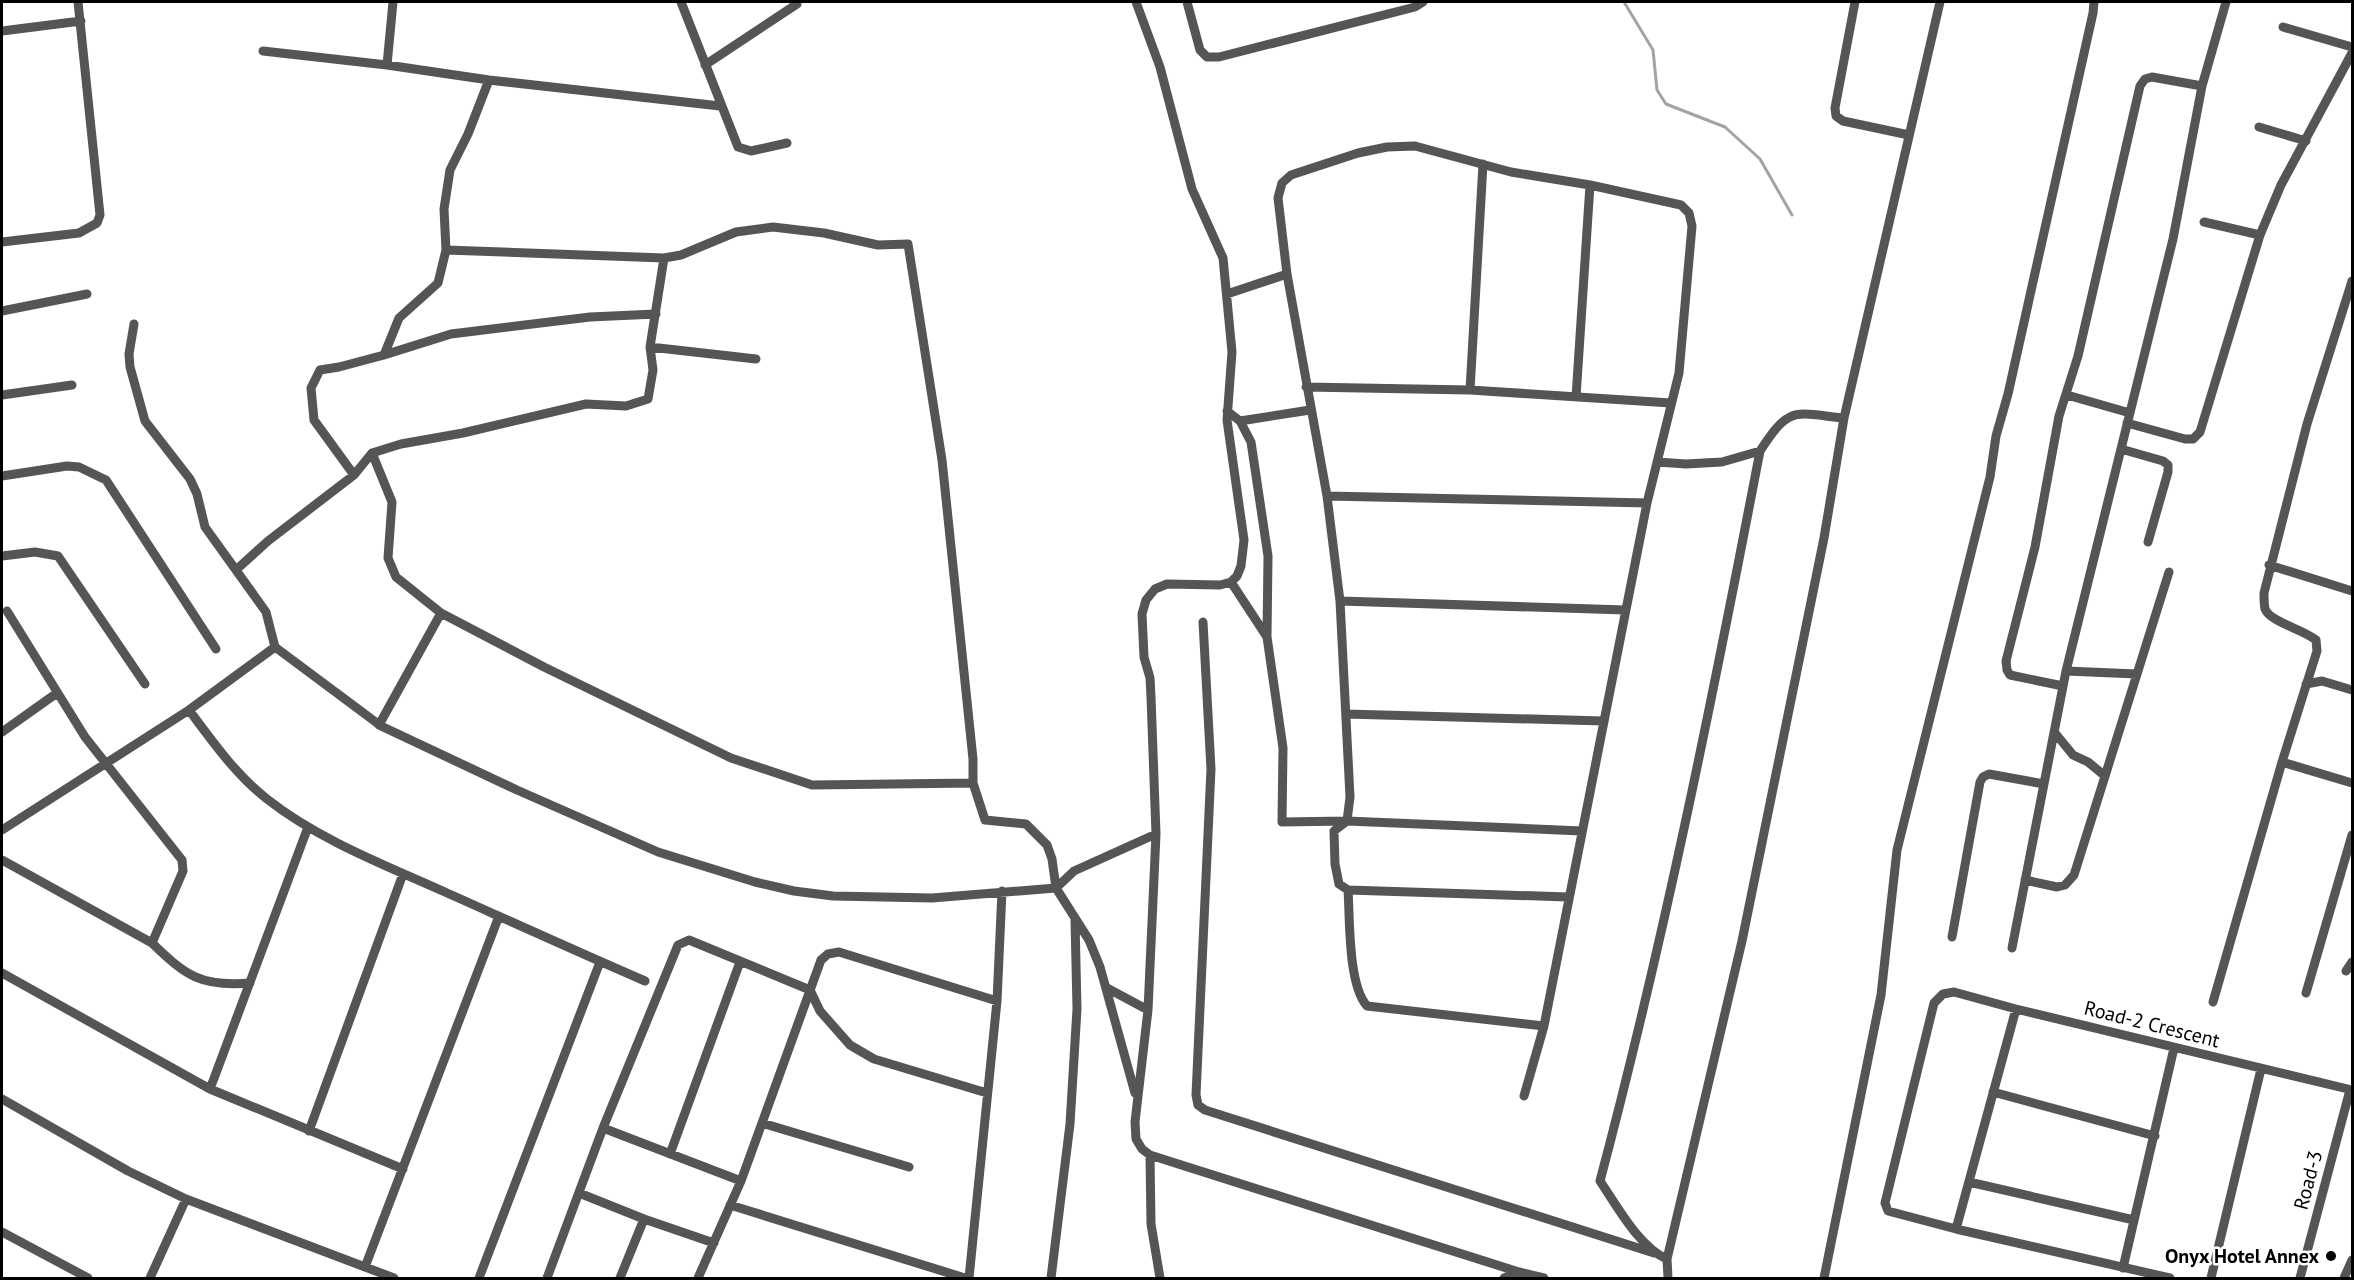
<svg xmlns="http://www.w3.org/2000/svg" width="2354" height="1280" font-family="'PT Sans',sans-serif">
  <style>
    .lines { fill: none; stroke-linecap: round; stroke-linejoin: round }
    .stream { stroke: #a3a3a3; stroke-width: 3 }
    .minor { stroke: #555; stroke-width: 9 }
    .poi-dot { fill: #000; stroke: #fff; stroke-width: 2 }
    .labels { text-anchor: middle; stroke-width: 5; stroke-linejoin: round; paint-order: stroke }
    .street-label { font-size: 20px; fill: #000; stroke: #fff }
    .poi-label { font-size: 20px; font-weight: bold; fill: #000; stroke: #fff; text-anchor: end }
  </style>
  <rect width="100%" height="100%" fill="#fff"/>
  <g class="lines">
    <!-- stream -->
    <path class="stream" d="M1624,2L1653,50L1657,90L1666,104L1725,127L1760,159L1792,215"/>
    <!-- minor -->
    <path class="minor" d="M681,2L738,147L751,151L787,143
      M1136,2L1160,67L1192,189L1223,258L1232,352L1227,420L1244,540L1241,566L1237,576L1231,582L1220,585L1167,584L1155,589L1146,600L1142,614L1144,657L1150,678L1151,697L1156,834L1148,1010L1135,1122L1136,1139L1142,1149L1150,1155L1519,1272
      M1187,2L1200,50L1207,57H1219L1415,7L1423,2
      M1855,2L1835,108L1836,116L1843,121L1909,135
      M2283,27L2352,47
      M2,31L81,21
      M263,51L387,65L489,80L720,106
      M387,65L393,2
      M705,65L797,4
      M2259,127L2306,141
      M2204,222L2260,235
      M2,242L79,233L97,223L100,215L78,2
      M664,258L681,255L736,232L773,227L824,233L878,245L908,244L942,460L973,759V783
      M1227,294L1287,274
      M2,311L87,294
      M134,324L129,354L130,367L145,421L190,479L197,494L205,527L266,612L275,647L381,726L517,790L658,852L755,882L794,891L833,896L932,898L1056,888L1074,871L1156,834
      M650,347L756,359
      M384,355L451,334L590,317L656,314
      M1306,387L1470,390L1671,403
      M1470,390L1483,164
      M2,395L72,385
      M2067,395L2130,413
      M1576,397L1590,185
      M1227,411L1240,421L1251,442L1268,556L1267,637L1283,748L1282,822L1347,821L1582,831
      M1240,421L1310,410
      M2127,423L2185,439H2193L2200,432L2260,235L2281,185L2352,53
      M2121,449L2163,461L2168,465V472L2148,542
      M372,453L392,502L388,558L396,577L441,613
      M1657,462L1686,464L1722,462L1760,451
      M354,475L372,453L401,444L463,433L586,404L626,406L648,399L653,370L650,347L664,258L446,250
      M2,476L67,466L79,467L106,480L216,649
      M1327,496L1647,503
      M2,556L35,552L58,556L145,684
      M2269,565L2352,591
      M237,569L268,541L354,475L314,420L311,388L320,370L339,367L384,355L399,318L438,283L446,250L444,209L450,170L468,134L489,80
      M1231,582L1267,637
      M1340,601L1625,610
      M1203,622L1211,769L1196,1095L1198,1105L1205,1110L1654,1253
      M2066,671L2137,674
      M2306,684L2322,681L2352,690
      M2063,686L2010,675L2007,670L2006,661L2035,547L2059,416L2078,356L2140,86L2145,79L2152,77L2202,86
      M189,710C213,742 236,775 267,799C319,840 385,865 445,892C512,922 578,952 645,981
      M1346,714L1603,721
      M379,725L441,613L544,667L731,758L812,785L973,783L985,820L1026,824L1047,845L1052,859L1056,888L1089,940L1100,967L1135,1093
      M2,732L57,693
      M2055,733L2073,755L2088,762L2105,776
      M2282,762L2352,783
      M2,830L189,710L275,647
      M2,860L152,943L183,871L182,860L85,737L7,611
      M2025,880L2057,887L2065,885L2074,875L2169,572
      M1348,890C1350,920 1348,985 1367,1006L1544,1026
      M1952,937L1980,782L1983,777L1989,774L2044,784
      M152,943C186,976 201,987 250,983
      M2012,948L2066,671L2173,239L2202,86L2226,2
      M2346,971L2352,962
      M2,973L210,1089L403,1169
      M1107,988L1148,1010
      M2306,993L2352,835
      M2213,1002L2282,762L2317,651L2316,640C2303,629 2270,622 2265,609C2264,604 2264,598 2264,593L2307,424L2352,281
      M210,1089L308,827
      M1993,1092L2155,1136
      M1524,1096L1544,1026L1647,503L1679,373L1692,226L1689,213L1681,205L1590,185L1511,172L1415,146L1387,147L1358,153L1291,175L1282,183L1278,198L1287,274L1327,496L1340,601L1350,797L1347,821L1334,831L1335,864L1339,884L1348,890L1568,897
      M2,1099L128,1171L186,1199L394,1278
      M762,1123L909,1167
      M603,1128L741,1181
      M309,1131L403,874
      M670,1154L740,962
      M1150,1155L1151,1224L1160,1278
      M1969,1182L2134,1220
      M579,1193L644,1219L714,1243
      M730,1205L965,1278
      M1956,1229L2016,1009
      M2,1232L88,1278
      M1667,1259L1742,941L1824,538L1844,418L1940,2
      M365,1267L499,916
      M2123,1268L2174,1048
      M150,1278L186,1199
      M479,1278L600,962
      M547,1278L603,1128L678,945L689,940L810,990L820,1011L850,1045L874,1059L987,1093
      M620,1278L644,1219
      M698,1278L741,1181L821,960L828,954L839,952L997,1001
      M969,1278L997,1001L1002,891
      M1051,1278L1070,1124L1077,1009L1075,920
      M1504,1278L1519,1272L1544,1278
      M1668,1278L1667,1259C1639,1247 1617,1206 1600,1181C1664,940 1713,696 1760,451C1790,405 1793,413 1844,418
      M1824,1278L1881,995L1897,850L1990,477L1996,436L2008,394L2093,13L2094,2
      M2170,1278L1956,1229L1888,1211L1885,1203L1934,1003L1943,994L1954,992L2016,1009L2352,1090
      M2211,1278L2261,1069
      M2300,1278L2350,1090
      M2344,1278L2352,1260"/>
  </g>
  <!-- markers -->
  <circle class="poi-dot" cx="2331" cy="1256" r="6"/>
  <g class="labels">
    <!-- street labels -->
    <g class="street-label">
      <text transform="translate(2152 1024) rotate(14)" y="7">Road-2 Crescent</text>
      <text transform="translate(2308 1180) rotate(-75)" y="7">Road-3</text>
    </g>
    <!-- poi labels -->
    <g class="poi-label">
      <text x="2319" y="1263">Onyx Hotel Annex</text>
    </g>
  </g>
  <!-- border -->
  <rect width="2354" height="1280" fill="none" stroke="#000000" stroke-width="6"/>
</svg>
